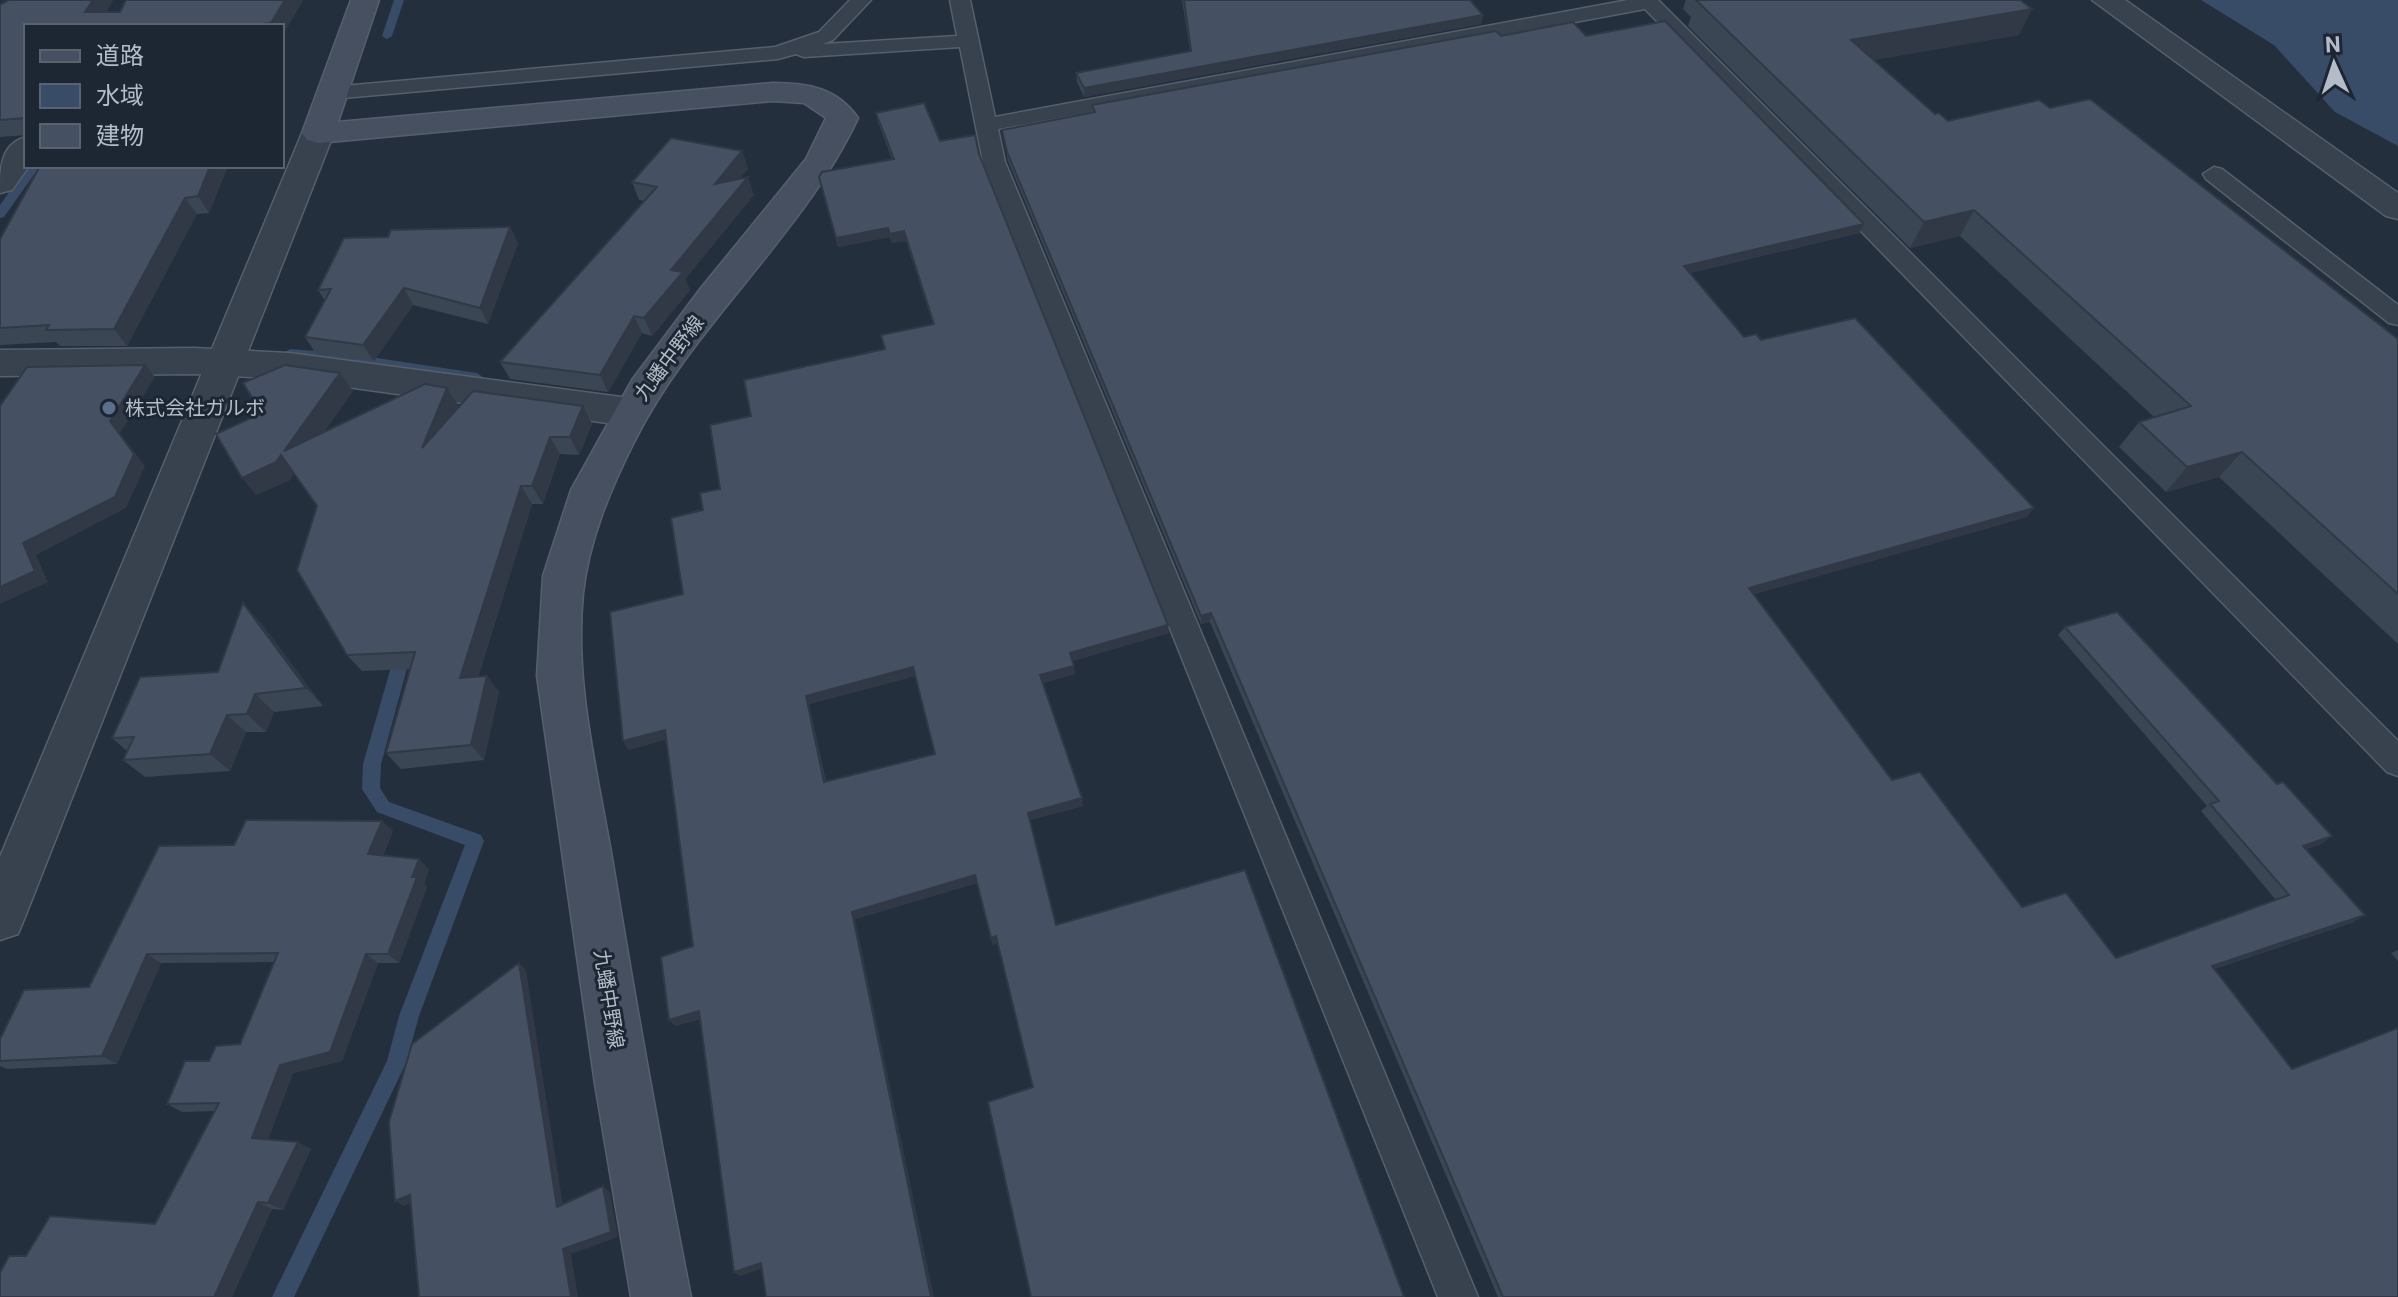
<svg xmlns="http://www.w3.org/2000/svg" width="2398" height="1297" font-family="Roboto,'Noto Sans JP',sans-serif">
  <style>
    .water { fill: #394c67 }
    .lines { fill: none; stroke-linecap: round; stroke-linejoin: round }
    .stream { fill: #394c67; fill-rule: evenodd }
    .service-casing { stroke: #565f6c; stroke-width: 3 }
    .minor-casing { stroke: #565f6c; stroke-width: 3 }
    .tertiary-casing { stroke: #565f6c; stroke-width: 3 }
    .secondary-casing { stroke: #565f6c; stroke-width: 3 }
    .service { fill: #38414e; fill-rule: evenodd }
    .minor { fill: #38414e; fill-rule: evenodd }
    .tertiary { fill: #38414e; fill-rule: evenodd }
    .secondary { fill: #465061; fill-rule: evenodd }
    .wall { fill: #3b4654; fill-rule: evenodd }
    .shaded-wall { fill: #303945 }
    .building { fill: #455162; stroke: #303945; stroke-width: 2; fill-rule: evenodd }
    .service-dot { fill: #5c6f8a; stroke: #1d2633; stroke-width: 3 }
    .labels { text-anchor: middle; stroke-width: 6; stroke-linejoin: round; paint-order: stroke }
    .street-label { font-size: 20px; fill: #b4bcc9; stroke: #1d2633 }
    .poi-label { font-size: 20px; fill: #b4bcc9; stroke: #1d2633; text-anchor: start }
  </style>
  <rect width="100%" height="100%" fill="#242f3e"/>
  <!-- water -->
  <path class="water" d="M2201,0H2398V146L2335,112L2274,45Z"/>
  <g class="lines">
    <!-- stream -->
    <path class="stream" d="M394,0H404L392,36L387,39L382,36Z
      M28,166H40L4,217L0,218V205Z
      M290,349L350,354L477,373L484,378L477,383L350,364L285,357L283,354Z
      M404,644L410,645L412,650L381,764L380,788L389,802L481,835L484,841L419,1016L406,1063L294,1297H272L387,1061L399,1016L465,845L377,812L362,789L363,764L396,650L398,645Z"/>
    <!-- service casing -->
    <g class="service-casing">
      <path id="service" d="M850,0H871L833,40L823,44L957,36L950,0H970L995,117L1628,0H1658L2398,741V776L2387,772L1645,9L998,129L1005,162L1478,1297H1438L983,162L960,47L804,57L796,54L778,59L332,99L322,93L332,87L775,47L819,32Z
        M2214,167L2222,169L2398,305V325L2389,323L2206,179L2203,174Z"/>
    </g>
    <!-- minor casing -->
    <g class="minor-casing">
      <path id="minor" d="M2092,0H2125L2398,193V219L2386,216Z
        M26,137L29,166L12,190L0,193C0,169 0,144 26,137Z
        M194,348L289,353L629,398L643,402L648,412L643,422L629,426L289,379L194,374L0,376V350Z"/>
    </g>
    <!-- tertiary casing -->
    <g class="tertiary-casing">
      <path id="tertiary" d="M318,123L329,126L334,133L25,917L18,934L0,940V857L302,133L307,126Z"/>
    </g>
    <!-- secondary casing -->
    <g class="secondary-casing">
      <path id="secondary" d="M351,0H379L338,122L773,83C808,83 837,88 858,118C802,237 693,324 634,442C610,490 589,540 583,593C574,682 597,770 612,858C636,1005 662,1151 691,1297H631L595,1084L537,676L543,576L571,490L632,380L701,288L806,159L826,118L804,103L773,101L318,143L307,140L302,133Z"/>
    </g>
    <!-- service -->
    <use href="#service" class="service"/>
    <!-- minor -->
    <use href="#minor" class="minor"/>
    <!-- tertiary -->
    <use href="#tertiary" class="tertiary"/>
    <!-- secondary -->
    <use href="#secondary" class="secondary"/>
  </g>
  <!-- wall -->
  <path class="wall" d="M9,0H113L106,12H120L126,0H303L282,36V26H26V135L0,137V5Z
    M1182,0H1470L1483,15L1481,24L1084,97L1077,82L1076,73L1190,51Z
    M1686,0H2020L2019,35L1873,60L1935,114L1948,121L2050,108L2398,339V644L2219,477L2166,492L2119,447L2139,422L2154,417L1960,236L1910,248L1688,26L1691,17L1683,9Z
    M1501,36H1586L1859,233L1690,273L1744,337L1761,340L2027,517L1754,594L1892,780L2022,907L2116,958L2276,900L2201,811L2207,806L2058,635L2065,627L2277,784L2332,836L2321,844L2306,849L2354,922L2214,969L2292,1069L2398,1297H1498L1210,622L1201,624L1008,161L1002,130L1092,113V105Z
    M876,113L940,141L979,154L1169,633L1072,661L1075,674L1043,683L1083,806L1030,820L1033,1087L997,943L993,945L977,883L855,919L762,1268L740,1276L734,1272L700,1019L675,1026L693,946L667,739L628,750L683,594L703,510L720,489L751,416L885,349L881,335L933,324L906,241L892,243L890,237L838,247L819,177L892,159L878,122ZM915,676L935,754L826,782L809,704Z
    M742,151L748,169L739,179L754,195L685,279L690,290L652,336L642,333L608,392L510,379L500,362L645,201L639,200L632,182Z
    M40,166H228L209,213L197,214L127,346H60L56,342L0,345V239Z
    M510,227L518,243L488,324L413,305L374,361L316,354L305,337L325,301L318,290L388,237Z
    M447,388L458,405L457,408L583,406L592,424L579,455L560,454L543,504H532L478,677L499,692L484,760L401,769L386,753L410,669L362,671L347,655L317,506L294,473L290,480L256,495L353,391L323,433Z
    M260,622L323,706L274,712L266,732H246L230,771L145,777L123,760L127,751L112,738L218,672Z
    M393,831L383,856L429,869L424,884L427,887L399,963H378L342,1061L293,1073L268,1139L311,1149L283,1210L272,1209L232,1297H0L26,1256L155,1224L214,1111L182,1112L167,1104L209,1061L240,1044L274,962L161,963L117,1064L7,1069L0,1066V1039L89,987L234,845Z
    M2398,950V961L2391,953Z"/>
  <!-- shaded-wall -->
  <path class="shaded-wall" d="M93,0H113L97,26L85,12Z
    M285,0H303L282,36V26H272L271,23Z
    M2032,9L2019,35L1840,66L1851,40Z
    M1483,15L1481,24L1084,97V88Z
    M742,151L748,169L721,201L715,184Z
    M210,166H228L209,213L198,196Z
    M748,177L754,195L685,279L690,290L652,336L644,318L671,270Z
    M185,198L197,214L127,346L114,329Z
    M1974,210L1960,236L1910,248L1924,222Z
    M1864,224L1859,233L1680,275L1684,266Z
    M510,227L518,243L488,324L480,308Z
    M888,228L890,237L838,247L836,238Z
    M904,231L906,241L892,243L890,234Z
    M404,288L413,305L374,361L363,345Z
    M634,316L642,333L608,392L600,375Z
    M145,365L155,377L120,433L145,466L126,508L36,555L48,582L0,604V587L23,543L110,421Z
    M340,373L353,391L297,469L284,451Z
    M447,388L458,405L434,465L422,448Z
    M583,406L592,424L579,455L570,437Z
    M550,437L560,454L543,504L532,486Z
    M2242,452L2219,477L2166,492L2187,467Z
    M281,455L295,472L290,480L256,495L242,478Z
    M521,486L532,504L472,694L460,678Z
    M2034,508L2027,517L1745,597L1749,588Z
    M243,603L260,622L323,706L306,688Z
    M1211,613L1210,622L1201,624V616Z
    M1168,625L1169,633L1071,661L1070,653Z
    M1074,666L1075,674L1042,683L1040,675Z
    M913,667L915,676L809,704L827,790L824,782L806,696Z
    M487,676L499,692L484,760L471,745Z
    M255,694L274,712L266,732L247,714Z
    M227,715L246,732L230,771L210,754Z
    M665,730L670,738L628,750L623,741Z
    M1082,798L1083,806L1030,820L1028,813Z
    M382,821L393,831L379,864L368,854Z
    M2332,836L2321,844L2292,853L2303,846Z
    M419,859L429,869L424,884L427,887L399,963L388,954Z
    M975,875L977,883L855,919L934,1297H931L852,912Z
    M2365,915L2354,922L2201,973L2212,966Z
    M996,936L998,943L993,945L991,938Z
    M147,954L161,963L117,1064L102,1056Z
    M366,954L378,963L342,1061L293,1073L266,1145L252,1138L280,1065Z
    M519,963L526,970L564,1212L557,1207Z
    M699,1011L704,1017L675,1026L669,1020Z
    M298,1142L311,1149L283,1210L268,1203Z
    M603,1186L610,1192L618,1237L571,1254L578,1297H571L563,1249Z
    M410,1195L419,1200L404,1206L395,1201Z
    M258,1202L272,1209L232,1297H214Z
    M761,1263L766,1267L740,1276L734,1272Z"/>
  <!-- building -->
  <path class="building" d="M9,0H93L85,12H120L126,0H285L271,23L241,26H26V118L0,120V5Z
    M1184,0H1470L1483,15L1084,88L1076,73L1191,51Z
    M1696,0H2020L2032,9L1851,40L1935,114L1939,113L1948,121L2039,100L2050,108L2090,99L2398,339V594L2242,452L2187,467L2139,422L2191,406L1974,210L1924,222Z
    M1665,21L1864,224L1684,266L1744,337L1756,334L1761,340L1855,318L2034,508L1749,588L1892,780L1920,772L2022,907L2066,893L2116,958L2289,895L2210,804L2219,801L2065,627L2117,612L2277,784L2283,782L2332,836L2303,846L2365,915L2212,966L2292,1069L2398,1028V1297H1503L1211,613L1201,616L1007,152L1002,130L1095,112L1092,105L1496,31L1501,36L1573,22L1586,36Z
    M924,103L940,141L975,135L979,154L1168,625L1070,653L1074,666L1040,675L1082,798L1028,813L1056,925L1245,870L1404,1297H1031L988,1102L1033,1087L996,936L991,938L975,875L852,912L931,1297H766L761,1263L734,1272L699,1011L669,1020L661,957L693,946L665,730L623,741L610,612L683,594L671,518L703,510L700,493L720,489L710,425L751,416L744,380L885,349L881,335L934,324L904,231L890,234L888,228L836,238L819,177L822,172L894,159L876,113ZM913,667L935,754L824,782L806,696Z
    M671,138L742,151L715,184L748,177L671,270L683,272L644,318L634,316L600,375L500,362L657,187L632,182Z
    M40,166H210L198,196L185,198L114,329L46,330L49,325L0,328V239Z
    M510,227L480,308L404,288L363,345L305,337L331,289L318,290L344,238L388,237L391,230Z
    M145,365L110,421L134,454L115,497L23,543L35,571L0,587V406L27,367Z
    M285,365L340,373L284,451L425,384L447,388L422,448L473,391L583,406L570,437H550L532,486H521L460,678L487,676L471,745L386,753L415,652L347,655L297,570L317,506L281,455L276,462L242,478L216,434L262,413L243,383Z
    M243,603L306,688L255,694L247,714L227,715L210,754L123,760L134,737L112,738L140,677L218,672Z
    M246,820L382,821L368,854L419,859L412,877H417L388,954H366L330,1052L280,1065L252,1138L298,1142L268,1203L258,1202L214,1297H0V1273L9,1256H26L50,1216L155,1224L219,1103L167,1104L185,1061H209L216,1046L240,1044L278,953L147,954L102,1056L0,1061V1039L24,990L89,987L159,846L234,845Z
    M519,963L557,1207L603,1186L611,1232L563,1249L571,1297H419L410,1195L395,1201L389,1122L412,1044Z"/>
  <!-- markers -->
  <circle class="service-dot" cx="109" cy="408" r="8"/>
  <g class="labels">
    <!-- street labels -->
    <g class="street-label">
      <text transform="translate(669 358) rotate(-53)" y="7">九蟠中野線</text>
      <text transform="translate(609 999) rotate(81)" y="7">九蟠中野線</text>
    </g>
    <!-- poi labels -->
    <g class="poi-label">
      <text x="125" y="415">株式会社ガルボ</text>
    </g>
  </g>
  <!-- legend -->
  <rect x="24" y="24" width="260" height="144" fill="#1d2633" stroke="#59626f" stroke-width="2"/>
  <rect x="40" y="50" width="40" height="12" fill="#465061" stroke="#59626f" stroke-width="2"/>
  <text x="96" y="64" font-size="24" fill="#b4bcc9">道路</text>
  <rect x="40" y="84" width="40" height="24" fill="#394c67" stroke="#59626f" stroke-width="2"/>
  <text x="96" y="104" font-size="24" fill="#b4bcc9">水域</text>
  <rect x="40" y="124" width="40" height="24" fill="#455162" stroke="#59626f" stroke-width="2"/>
  <text x="96" y="144" font-size="24" fill="#b4bcc9">建物</text>
  <!-- north arrow -->
  <g transform="translate(2334 64) rotate(357)" stroke="#1d2633" stroke-width="6" paint-order="stroke">
  <path d="M0-6L14 30L0 20L-14 30Z" fill="#b4bcc9"/>
  <text y="-12" font-size="22" font-weight="bold" text-anchor="middle" fill="#b4bcc9">N</text>
  </g>
</svg>
